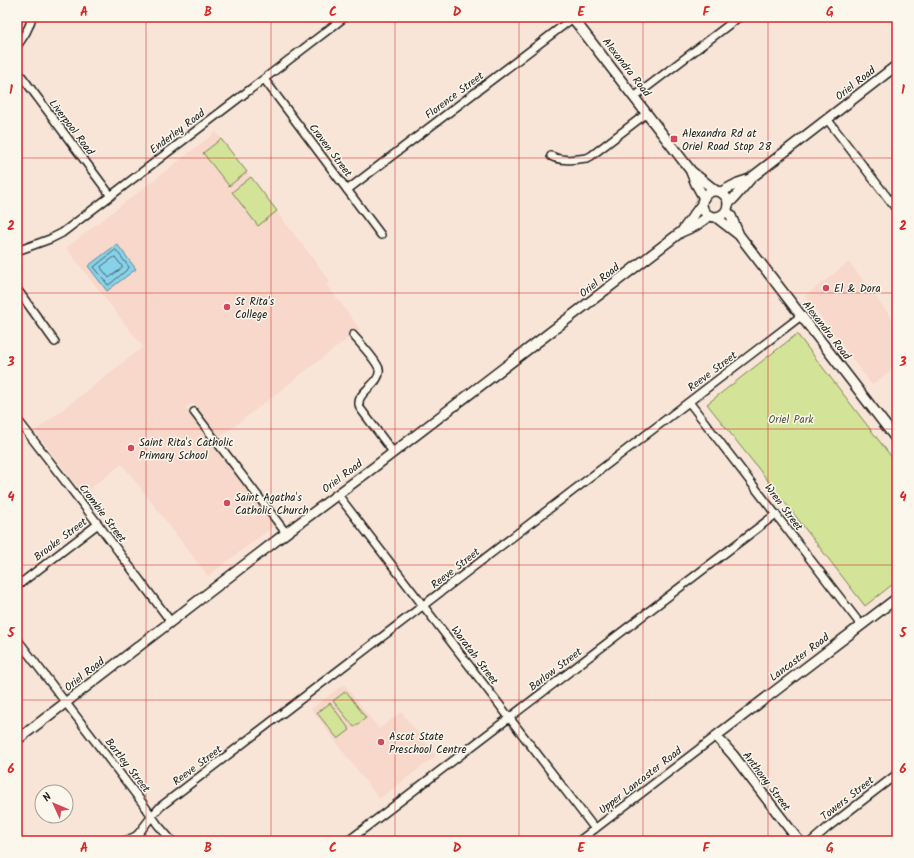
<svg xmlns="http://www.w3.org/2000/svg" width="914" height="858" font-family="Kalam,sans-serif">
  <style>
    .built { fill: #f7d8ca }
    .green { fill: #d3e397; stroke: #78805a }
    .water { fill: #88d2e9; stroke: #5d8997 }
    .lines { fill: none; stroke-linecap: round; stroke-linejoin: round }
    .shore { stroke: #47656e; stroke-width: 1 }
    .minor-casing { stroke: #1c1c1c; stroke-width: 10 }
    .tertiary-casing { stroke: #1c1c1c; stroke-width: 12 }
    .minor { stroke: #fbf7ec; stroke-width: 7 }
    .tertiary { stroke: #fbf7ec; stroke-width: 9 }
    .grid { fill: none; stroke: #d62828; stroke-width: 1; stroke-opacity: 0.55 }
    .poi-dot { fill: #d1495b; stroke: #fbf7ec; stroke-width: 1.5 }
    .labels { text-anchor: middle; stroke-width: 3; stroke-linejoin: round; paint-order: stroke }
    .street-label { font-size: 11px; fill: #1c1c1c; stroke: #fbf7ec }
    .poi-label { font-size: 11px; fill: #1c1c1c; stroke: #fbf7ec; text-anchor: start }
    .park-label { font-size: 11px; fill: #535841; stroke: #fbf7ec }
    .neatline { fill: none; stroke: #d62828; stroke-width: 1.5 }
    .grid-label { font-size: 13px; text-anchor: middle; font-weight: bold; fill: #d62828 }
  </style>
  <rect width="100%" height="100%" fill="#f9e5d8"/>
  <filter id="ink" filterUnits="userSpaceOnUse"><feTurbulence type="fractalNoise" baseFrequency=".025" numOctaves="2"/><feDisplacementMap in="SourceGraphic" scale="8" xChannelSelector="R" yChannelSelector="G"/><feConvolveMatrix kernelMatrix="1 2 1 2 8 2 1 2 1" color-interpolation-filters="sRGB"/></filter>
  <g filter="url(#ink)">
    <!-- built -->
    <path class="built" d="M216,132L330,281L326,284L360,329L219,438L193,403L185,408L275,525L208,576L122,464L83,494L35,431L143,347L66,248Z
      M849,262L897,325V366L872,385L805,296Z
      M344,684L379,729L401,712L436,756L379,799L311,709Z"/>
    <!-- green -->
    <path class="green" d="M221,139L247,172L229,186L203,153Z
      M251,177L277,211L258,226L232,192Z
      M797,334L897,464V581L865,606L769,482L707,404Z
      M346,691L366,718L354,727L333,701Z
      M330,703L350,730L338,739L317,713Z"/>
    <!-- water -->
    <path class="water" d="M117,244L136,269L107,291L88,266Z"/>
    <g class="lines">
      <!-- shore -->
      <path class="shore" d="M116,250L129,267V268L110,284L108,285L95,268L94,267L114,251Z
        M115,257L122,266V268L110,277L109,278L102,269L101,267Z"/>
      <!-- minor casing -->
      <g class="minor-casing">
        <path id="minor" d="M17,46C24,36 29,29 32,17
          M17,70L111,196
          M264,79L381,235
          M634,97L739,17
          M827,119L897,210
          M551,156C562,162 575,159 587,158L591,156L647,113
          M347,190L573,18
          M17,251L50,239L62,233L345,17
          M17,289L55,342
          M353,335C359,342 377,361 379,369C382,385 353,392 360,408L393,452
          M689,402L861,625
          M194,412L286,533
          M17,419L98,524L171,622
          M338,495L595,829
          M17,586L98,524
          M17,639L144,805L158,825L172,841
          M125,841L136,836L139,833L152,816L160,807L801,316
          M348,841L776,514
          M579,841L716,736
          M812,841L827,828L897,774"/>
      </g>
      <!-- tertiary casing -->
      <g class="tertiary-casing">
        <path id="tertiary" d="M572,17L691,171L716,191
          M691,172L696,184L704,198
          M702 204a13 13 0 1 1 26 0a13 13 0 1 1-26 0Z
          M721,192L738,183L750,179
          M729,203L734,198L751,178L897,65
          M727,211L731,216L739,235L897,440
          M717,218L730,228L739,235
          M682,231L702,204
          M17,740L286,533L373,468L681,232L695,226L709,216
          M799,841L733,755L716,736L897,598"/>
      </g>
      <!-- minor -->
      <use href="#minor" class="minor"/>
      <!-- tertiary -->
      <use href="#tertiary" class="tertiary"/>
    </g>
  </g>
  <!-- grid -->
  <path class="grid" d="M146,17V841M271,17V841M395,17V841M519,17V841M643,17V841M768,17V841M17,158H897M17,293H897M17,429H897M17,565H897M17,700H897"/>
  <!-- markers -->
  <g class="poi-dot">
    <rect x="670" y="135" width="8" height="8" rx="2"/>
    <circle cx="826" cy="288" r="4"/>
    <circle cx="227" cy="307" r="4"/>
    <circle cx="131" cy="448" r="4"/>
    <circle cx="227" cy="503" r="4"/>
    <circle cx="381" cy="742" r="4"/>
  </g>
  <g class="labels">
    <!-- street labels -->
    <g class="street-label">
      <text transform="translate(627 67) rotate(52)" y="4">Alexandra Road</text>
      <text transform="translate(855 83) rotate(-38)" y="4">Oriel Road</text>
      <text transform="translate(454 95) rotate(-37)" y="4">Florence Street</text>
      <text transform="translate(72 127) rotate(53)" y="4">Liverpool Road</text>
      <text transform="translate(177 131) rotate(-37)" y="4">Enderley Road</text>
      <text transform="translate(331 150) rotate(53)" y="4">Craven Street</text>
      <text transform="translate(599 280) rotate(-38)" y="4">Oriel Road</text>
      <text transform="translate(827 330) rotate(52)" y="4">Alexandra Road</text>
      <text transform="translate(712 371) rotate(-37)" y="4">Reeve Street</text>
      <text transform="translate(342 476) rotate(-37)" y="4">Oriel Road</text>
      <text transform="translate(784 507) rotate(53)" y="4">Wren Street</text>
      <text transform="translate(103 513) rotate(53)" y="4">Crombie Street</text>
      <text transform="translate(60 539) rotate(-37)" y="4">Brooke Street</text>
      <text transform="translate(455 568) rotate(-38)" y="4">Reeve Street</text>
      <text transform="translate(475 655) rotate(53)" y="4">Waratah Street</text>
      <text transform="translate(799 657) rotate(-37)" y="4">Lancaster Road</text>
      <text transform="translate(555 669) rotate(-37)" y="4">Barlow Street</text>
      <text transform="translate(84 674) rotate(-38)" y="4">Oriel Road</text>
      <text transform="translate(128 765) rotate(52)" y="4">Bartley Street</text>
      <text transform="translate(197 765) rotate(-37)" y="4">Reeve Street</text>
      <text transform="translate(640 780) rotate(-38)" y="4">Upper Lancaster Road</text>
      <text transform="translate(767 781) rotate(53)" y="4">Anthony Street</text>
      <text transform="translate(847 798) rotate(-38)" y="4">Towers Street</text>
    </g>
    <!-- poi labels -->
    <g class="poi-label">
      <text x="682" y="137">Alexandra Rd at<tspan x="682" dy="13">Oriel Road Stop 28</tspan></text>
      <text x="834" y="292">El &amp; Dora</text>
      <text x="235" y="305">St Rita's<tspan x="235" dy="13">College</tspan></text>
      <text x="139" y="446">Saint Rita's Catholic<tspan x="139" dy="13">Primary School</tspan></text>
      <text x="235" y="501">Saint Agatha's<tspan x="235" dy="13">Catholic Church</tspan></text>
      <text x="389" y="740">Ascot State<tspan x="389" dy="13">Preschool Centre</tspan></text>
    </g>
    <!-- park labels -->
    <g class="park-label">
      <text x="791" y="423">Oriel Park</text>
    </g>
  </g>
  <!-- margin -->
  <rect width="914" height="858" fill="none" stroke="#fbf7ec" stroke-width="44"/>
  <!-- north arrow -->
  <g transform="translate(54 804) rotate(314)"><circle r="19" fill="#fbf7ec" stroke="#a29f99"/>
  <path d="M0-3L7 15L0 10L-7 15Z" fill="#d1495b"/>
  <text y="-6" font-size="11" font-weight="bold" text-anchor="middle" fill="#1c1c1c">N</text>
  </g>
  <rect x="22" y="22" width="870" height="814" class="neatline"/>
  <g class="grid-label">
    <text x="84" y="16">A</text>
    <text x="208" y="16">B</text>
    <text x="333" y="16">C</text>
    <text x="457" y="16">D</text>
    <text x="581" y="16">E</text>
    <text x="706" y="16">F</text>
    <text x="830" y="16">G</text>
    <text x="11" y="94">1</text>
    <text x="903" y="94">1</text>
    <text x="11" y="230">2</text>
    <text x="903" y="230">2</text>
    <text x="11" y="366">3</text>
    <text x="903" y="366">3</text>
    <text x="11" y="501">4</text>
    <text x="903" y="501">4</text>
    <text x="11" y="637">5</text>
    <text x="903" y="637">5</text>
    <text x="11" y="773">6</text>
    <text x="903" y="773">6</text>
    <text x="84" y="852">A</text>
    <text x="208" y="852">B</text>
    <text x="333" y="852">C</text>
    <text x="457" y="852">D</text>
    <text x="581" y="852">E</text>
    <text x="706" y="852">F</text>
    <text x="830" y="852">G</text>
  </g>
</svg>
